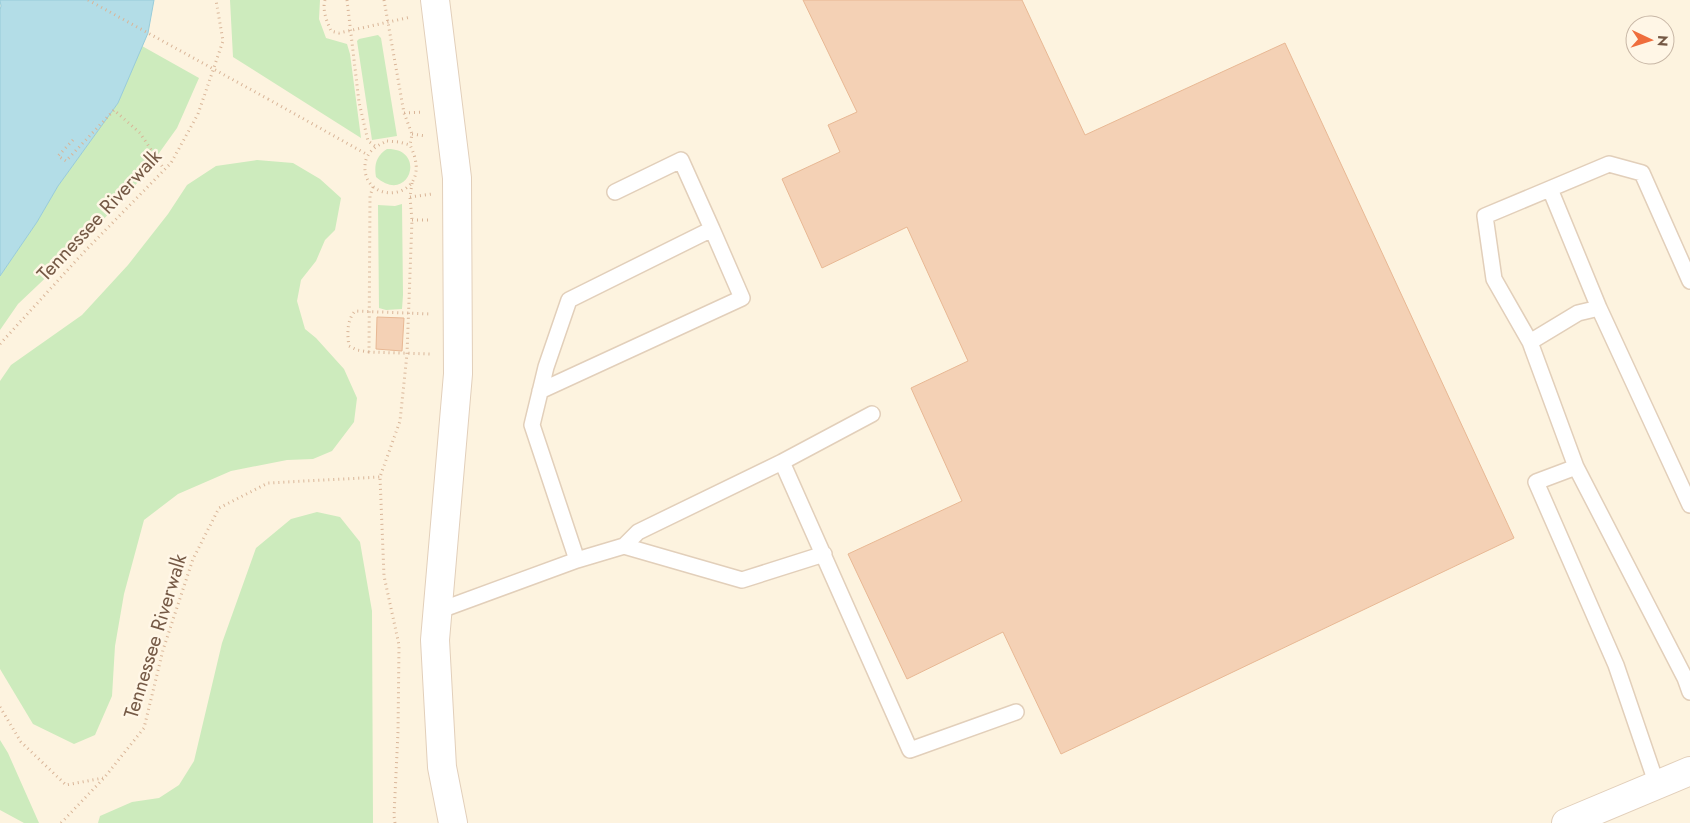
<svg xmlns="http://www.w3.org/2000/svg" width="1690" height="823" font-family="Jost,sans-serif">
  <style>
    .green { fill: #cdebbd }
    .water { fill: #b3dde7; stroke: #98ccda }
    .building { fill: #f4d1b5; stroke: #e8b894 }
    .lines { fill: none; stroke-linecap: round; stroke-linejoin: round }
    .lane-casing { stroke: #e2cfba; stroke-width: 18 }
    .street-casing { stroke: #e2cfba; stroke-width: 30 }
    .path { stroke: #d9b598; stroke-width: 3; stroke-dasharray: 1 4; stroke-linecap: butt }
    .lane { stroke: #fff; stroke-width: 15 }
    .street { stroke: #fff; stroke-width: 28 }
    .path-bridge { stroke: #d9b598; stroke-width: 3; stroke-dasharray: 1 4; stroke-linecap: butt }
    .labels { text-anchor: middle; stroke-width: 5; stroke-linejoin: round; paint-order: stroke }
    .street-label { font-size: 20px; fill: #755945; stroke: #fff6e6 }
  </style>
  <rect width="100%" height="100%" fill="#fdf3df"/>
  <!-- green -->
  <path class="green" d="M230,0H320L319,19L326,38L347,44L350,54L361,138L233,57Z
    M378,35L381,38L397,136L372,140L357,41L359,39Z
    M142,46L199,78L177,128L139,181L76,249L18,304L0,330V276L37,222L58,186L118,103Z
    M387,149C428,148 409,206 376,177C374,165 376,156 387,149Z
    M257,160L293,163L320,179L341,198L335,230L325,240L316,261L301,280L297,301L305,329L316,338L344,369L357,398L354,422L332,451L313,459L287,460L231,471L178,494L144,520L124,594L115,646L112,696L95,735L74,744L33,724L0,669V381L11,365L82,315L128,265L168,214L187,185L216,166Z
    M402,204L403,295L402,309L386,310L379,308L378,205L395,206Z
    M317,512L340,517L360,542L372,611L373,823H98L100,816L132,802L159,798L179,785L194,761L222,643L256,548L291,519Z
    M0,740L8,753L39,823H24L0,810Z"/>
  <!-- water -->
  <path class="water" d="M0,0H154L148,33L118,103L58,186L37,222L0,276V10L1,6Z"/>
  <!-- building -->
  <path class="building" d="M803,0H1022L1085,135L1285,43L1514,538L1061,754L1003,632L907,679L848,554L962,501L911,388L968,361L907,227L822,268L782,179L840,152L828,125L857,112Z
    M377,317L404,318L402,351L376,349Z"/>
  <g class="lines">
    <!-- lane casing -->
    <g class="lane-casing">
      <path id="lane" d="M1550,189L1599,308
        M615,192L681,160L712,229
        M1530,342L1494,279L1485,216L1609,164L1642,173L1690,281
        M782,462L872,414
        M1576,467L1685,678L1690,692
        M624,546L742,580L824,554
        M577,560L624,546L638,532L782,462L910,750L1016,712
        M438,611L577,560L532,425L546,367L569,300L712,229L742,298L540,391
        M1657,785L1616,665L1536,482L1576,467L1530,342L1578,313L1599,308L1690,505"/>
    </g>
    <!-- street casing -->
    <g class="street-casing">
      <path id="street" d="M435,0L457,178L458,374L435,640L442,767L453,823
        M1566,823L1690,771"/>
    </g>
    <!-- path -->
    <path class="path" d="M325,0C322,10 327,22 331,31L339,33L411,17
      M347,0L359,102L368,141L375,146
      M384,0L404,113L412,134L410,145
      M268,99L368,155
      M404,113L423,112
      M412,134L426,136
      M73,140L58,156L66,161L114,110L140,133L164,169
      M387,141L399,142L410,145C438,201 362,208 365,165C366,152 376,146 387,141Z
      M373,187L370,196L369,352L431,354
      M410,197L432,194
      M412,220H431
      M0,344L84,252L171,163L198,114L223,41L216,0
      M369,352L357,350L349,346C347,334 347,320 355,311L431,314
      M0,707L21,742L66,785L103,778
      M61,823L104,778L144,728L163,650L193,559L219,508L268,483L380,477
      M395,823L394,816L398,732L399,645L384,576L380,477L400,421L407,354L412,220L410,197L412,183"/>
    <!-- lane -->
    <use href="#lane" class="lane"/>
    <!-- street -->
    <use href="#street" class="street"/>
    <!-- path-bridge -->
    <path class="path-bridge" d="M88,0L268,99"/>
  </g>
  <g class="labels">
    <!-- street labels -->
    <g class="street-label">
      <text transform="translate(99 215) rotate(-47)" y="7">Tennessee Riverwalk</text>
      <text transform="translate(155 636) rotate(-73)" y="7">Tennessee Riverwalk</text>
    </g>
  </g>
  <!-- north arrow -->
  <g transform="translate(1650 40) rotate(94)"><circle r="24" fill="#fff6e6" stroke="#c8b7a6"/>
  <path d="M0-4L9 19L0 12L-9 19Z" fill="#ef6d3c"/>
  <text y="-8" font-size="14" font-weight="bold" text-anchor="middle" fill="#755945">N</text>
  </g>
</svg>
